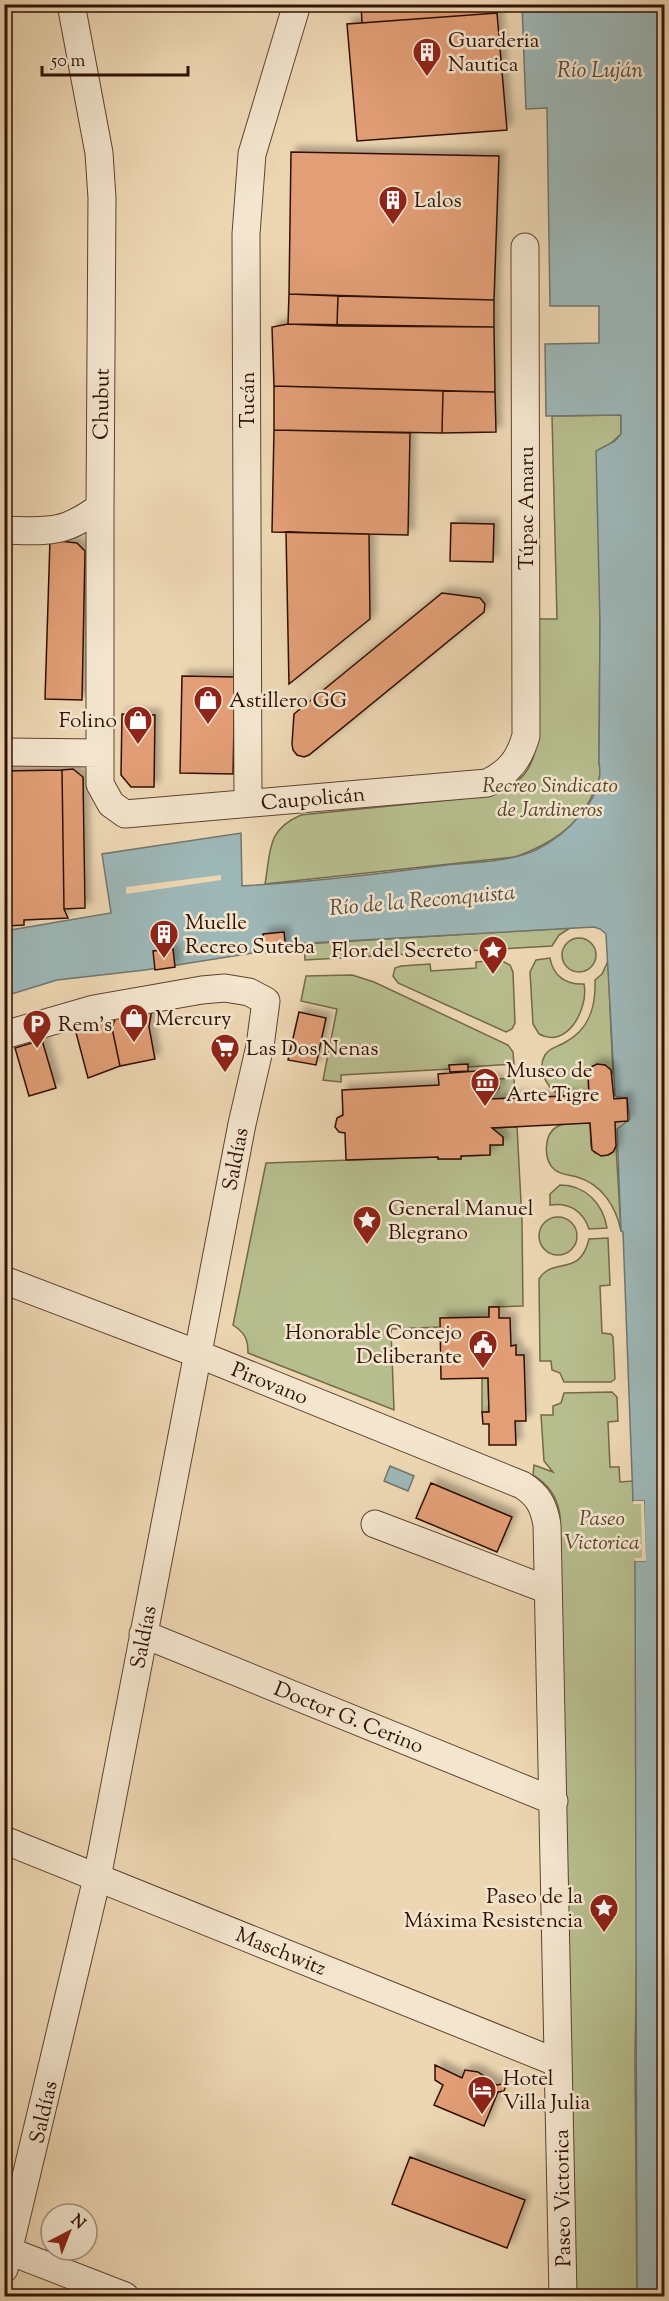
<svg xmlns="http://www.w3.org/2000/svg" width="669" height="2301" font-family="'Sorts Mill Goudy',serif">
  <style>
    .green { fill: #b7be8e; stroke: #746848; stroke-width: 1.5 }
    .water { fill: #9db7b7; stroke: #72756f; stroke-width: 1.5 }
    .pier { fill: #edd7b3 }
    .building { fill: #e29e76; stroke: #311103; stroke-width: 1.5; filter: url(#shadow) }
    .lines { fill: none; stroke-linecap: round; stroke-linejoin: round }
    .minor-casing { stroke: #60422f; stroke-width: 29 }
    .minor { stroke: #f3e5ce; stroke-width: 27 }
    .labels { text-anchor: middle; stroke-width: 5; stroke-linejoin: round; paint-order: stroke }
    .poi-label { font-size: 21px; fill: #311103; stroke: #f3e5ce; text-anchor: start }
    .street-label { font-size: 21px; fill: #311103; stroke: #f3e5ce }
    .park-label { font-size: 21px; font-style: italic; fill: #59452d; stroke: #f3e5ce }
    .water-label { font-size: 22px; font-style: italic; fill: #574b42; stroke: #f3e5ce }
  </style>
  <defs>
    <filter id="shadow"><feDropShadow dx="5.5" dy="-5.5" stdDeviation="3" flood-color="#0004"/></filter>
  </defs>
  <rect width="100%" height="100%" fill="#edd7b3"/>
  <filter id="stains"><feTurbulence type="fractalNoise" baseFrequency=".00333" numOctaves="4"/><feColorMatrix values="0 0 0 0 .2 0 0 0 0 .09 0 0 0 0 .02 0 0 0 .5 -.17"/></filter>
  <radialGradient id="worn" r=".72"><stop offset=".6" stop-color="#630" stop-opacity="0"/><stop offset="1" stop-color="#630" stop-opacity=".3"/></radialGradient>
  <!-- green -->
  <path class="green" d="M621,415V434L608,446L600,624L599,763C602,775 598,783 593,794C578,827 549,845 515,857L265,884C271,851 266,830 301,815L488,796C506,790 523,782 531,763C540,744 537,719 536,699C536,672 535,646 535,619H557L552,416Z
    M570,928L559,935L552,946L305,960L304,944Z
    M562 955a17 17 0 1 1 34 0a17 17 0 1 1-34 0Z
    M550,958C553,976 566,985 584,984C589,1008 567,1050 539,1034L533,1024L530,972L536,960Z
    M500,960L510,965L513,972L515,1023L512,1029L506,1032L398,983L393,976L395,968L401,966L430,964L431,971L476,968V962Z
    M608,961L613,1074L605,1065L593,1066L588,1073L589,1095C581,1095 572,1097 565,1096C549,1094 536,1070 545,1055C549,1048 557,1047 564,1043C590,1030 596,1006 595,980L602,974Z
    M352,975L374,982L508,1045L513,1052L514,1064L468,1067L449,1066L450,1069L341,1075V1082L323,1080L337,1009L301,1001L306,976Z
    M514,1078L515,1098L490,1099L499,1088L498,1079Z
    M590,1123L591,1147L595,1153L608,1155L613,1152L616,1146L621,1231C616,1207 602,1184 577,1177C570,1175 561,1175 555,1170C543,1160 543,1134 558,1126C566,1122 581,1124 590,1123Z
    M517,1127L522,1221L523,1306L489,1307V1317L440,1327L391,1329L394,1410L248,1353C248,1339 245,1333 233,1325L266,1163L438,1157V1159H461V1156L490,1155V1145L503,1144V1137L492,1128Z
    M560,1185C586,1185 603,1204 607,1228L589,1229C583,1211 569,1202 550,1205V1194Z
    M539 1236a19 19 0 1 1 38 0a19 19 0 1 1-38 0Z
    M608,1238L610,1285L600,1286L602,1333L611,1334L613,1337L615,1379L611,1382H564L560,1373L552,1370L551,1361H540L539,1279C553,1256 580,1278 589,1239Z
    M482,1378H488L489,1412H482Z
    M612,1392L617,1397L618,1421L608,1422L610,1467H619L620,1482L633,1481V1501H644L635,2059L637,2296H572L560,1515C557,1497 549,1485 533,1475L534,1465L553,1472L544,1461L541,1415H553V1406L561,1403L564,1393Z"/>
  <!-- water -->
  <path class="water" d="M522,5H664V2296H637L635,1561H645L644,1501H633L623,1232L621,1231L617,1129L630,1119L627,1098L617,1097L615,1095L606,934L600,929L594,927L292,944L291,947L145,970L57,980L5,996V931L111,913L102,854L241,833L242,886C310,882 379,874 447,865C476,862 509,862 536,850C565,836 606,798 599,763L600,624L596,451L615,441L621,434V415L546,416L545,344L599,343V306H550L547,108L526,109Z
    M390,1466L414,1476L408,1491L384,1481Z"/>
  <!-- pier -->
  <path class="pier" d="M221,875V880L126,894V887Z
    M633,1501H644L646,1561H635L634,1558H642L641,1504H633Z"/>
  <!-- building -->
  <path class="building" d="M361,4H497V13L362,23Z
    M497,13L507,130L357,141L347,24Z
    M291,152L499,156L494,300L289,294Z
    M289,294L338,296L337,326L288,324Z
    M338,296L494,300V327L337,326Z
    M288,324L494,327L495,392L274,386L272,327Z
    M274,386L443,391L442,433L274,430Z
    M443,391L495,392L496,432L442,433Z
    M274,430L410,433L408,535L272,532Z
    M451,523L494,524L493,562L450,561Z
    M286,532L369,534L370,619L289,684Z
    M50,540L77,543L85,551L82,700L45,699Z
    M442,593L480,598L485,604L484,612L309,755L304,757L297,755L293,750L292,744L294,714Z
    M182,676L235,677L233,774L180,773Z
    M122,714L155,715L154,787H131L121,775Z
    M73,769L83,777L85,908L64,909L62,770Z
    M62,770L64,909L68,918L24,920V925L8,926L4,771Z
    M4,816L6,894H4Z
    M284,932L286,951L266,953L263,934Z
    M173,949L175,967L155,970L153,951Z
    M152,1009L149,1027L155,1059L120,1066L112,1028L117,1014Z
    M299,1012L326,1018L316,1065L288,1060Z
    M117,1014L112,1028L120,1066L88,1078L74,1025Z
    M42,1040L56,1088L29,1096L15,1048Z
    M468,1064V1071L450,1072L449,1065Z
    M597,1064L605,1065L611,1070L614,1099L627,1098L628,1121L615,1122L616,1146L613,1152L608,1155L601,1156L592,1150L590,1123L492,1128L503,1137V1145H490V1155L461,1156V1159H438V1157L346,1160L345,1133L339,1132L335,1127L337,1118L343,1115L342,1090L439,1085L438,1074L476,1071V1081L498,1079L499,1088L490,1099L589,1095L588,1073L591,1067Z
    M489,1307H499V1318H510L511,1346L516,1345V1355H524L526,1421H515L516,1445H489V1424H483L482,1412H489L488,1378L441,1379L440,1318L489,1317Z
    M431,1483L512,1517L497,1552L416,1518Z
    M435,2065L462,2078L465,2070L478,2072L497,2085L502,2084L505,2088L504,2091L498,2092L484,2126L434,2105L443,2085L435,2080Z
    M410,2157L525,2200L507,2248L392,2204Z"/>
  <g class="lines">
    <!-- minor casing -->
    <g class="minor-casing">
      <path id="minor" d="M71,4L99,153L102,198L100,507V784L111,804L125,814L487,783C510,772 519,759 526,736L525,247
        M4,530C49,531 62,535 100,507
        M4,752L100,753
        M248,803L246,234L252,154L297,4
        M4,1035L94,1009L202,990L225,988L249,992L266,1001L260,1046L242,1124L97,1878L4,2269
        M4,1280L198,1354L522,1485C538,1495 544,1506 547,1525L563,2296
        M375,1524L548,1590
        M143,1634L554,1801
        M4,1840L558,2063
        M4,2249L125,2296"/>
    </g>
    <!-- minor -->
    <use href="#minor" class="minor"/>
  </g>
  <!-- icons -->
  <defs>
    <g id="building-pin" transform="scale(1.5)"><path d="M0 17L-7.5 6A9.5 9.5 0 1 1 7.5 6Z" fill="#8f2418" stroke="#f3e5ce"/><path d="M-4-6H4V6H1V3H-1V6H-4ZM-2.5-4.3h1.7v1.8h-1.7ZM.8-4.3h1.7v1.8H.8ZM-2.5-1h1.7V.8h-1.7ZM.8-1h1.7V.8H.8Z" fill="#fff"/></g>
    <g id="shop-pin" transform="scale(1.5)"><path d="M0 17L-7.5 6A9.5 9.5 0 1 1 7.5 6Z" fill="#8f2418" stroke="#f3e5ce"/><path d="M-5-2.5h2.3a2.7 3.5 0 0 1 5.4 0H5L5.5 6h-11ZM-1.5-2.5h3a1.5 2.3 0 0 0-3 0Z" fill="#fff"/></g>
    <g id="sight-pin" transform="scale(1.5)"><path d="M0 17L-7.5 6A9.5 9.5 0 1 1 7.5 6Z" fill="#8f2418" stroke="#f3e5ce"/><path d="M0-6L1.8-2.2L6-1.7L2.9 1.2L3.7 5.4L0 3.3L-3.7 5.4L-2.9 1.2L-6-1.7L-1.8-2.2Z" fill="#fff"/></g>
    <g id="parking-pin" transform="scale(1.5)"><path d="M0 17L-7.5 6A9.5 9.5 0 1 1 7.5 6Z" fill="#8f2418" stroke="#f3e5ce"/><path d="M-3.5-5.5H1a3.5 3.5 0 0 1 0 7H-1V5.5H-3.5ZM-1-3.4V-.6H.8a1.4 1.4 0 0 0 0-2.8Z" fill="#fff"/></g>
    <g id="supermarket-pin" transform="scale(1.5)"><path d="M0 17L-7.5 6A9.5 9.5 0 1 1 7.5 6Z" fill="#8f2418" stroke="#f3e5ce"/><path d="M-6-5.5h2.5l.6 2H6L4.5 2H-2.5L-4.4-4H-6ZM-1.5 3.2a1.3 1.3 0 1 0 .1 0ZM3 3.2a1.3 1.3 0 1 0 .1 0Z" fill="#fff"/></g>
    <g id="museum-pin" transform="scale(1.5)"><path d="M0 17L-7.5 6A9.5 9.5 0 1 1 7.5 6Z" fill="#8f2418" stroke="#f3e5ce"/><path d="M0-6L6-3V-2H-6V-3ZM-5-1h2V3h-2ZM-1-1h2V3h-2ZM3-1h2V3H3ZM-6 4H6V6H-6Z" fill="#fff"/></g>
    <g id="civic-pin" transform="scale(1.5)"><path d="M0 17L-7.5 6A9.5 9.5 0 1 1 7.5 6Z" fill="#8f2418" stroke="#f3e5ce"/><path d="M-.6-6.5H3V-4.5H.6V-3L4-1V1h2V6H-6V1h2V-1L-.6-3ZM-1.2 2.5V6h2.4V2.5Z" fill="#fff"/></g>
    <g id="hotel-pin" transform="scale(1.5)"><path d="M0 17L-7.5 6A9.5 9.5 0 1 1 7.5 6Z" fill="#8f2418" stroke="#f3e5ce"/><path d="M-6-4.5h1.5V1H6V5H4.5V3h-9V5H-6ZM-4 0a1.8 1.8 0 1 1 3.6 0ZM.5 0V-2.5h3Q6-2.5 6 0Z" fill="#fff"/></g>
  </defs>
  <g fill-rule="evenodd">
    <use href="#building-pin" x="427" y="52"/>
    <use href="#building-pin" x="393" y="200"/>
    <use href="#shop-pin" x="208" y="700"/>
    <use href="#shop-pin" x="138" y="720"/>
    <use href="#building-pin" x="164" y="934"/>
    <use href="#sight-pin" x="493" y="950"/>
    <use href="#shop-pin" x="134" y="1018"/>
    <use href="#parking-pin" x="37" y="1024"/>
    <use href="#supermarket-pin" x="225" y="1048"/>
    <use href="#museum-pin" x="485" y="1082"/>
    <use href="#sight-pin" x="367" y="1220"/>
    <use href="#civic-pin" x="483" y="1344"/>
    <use href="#sight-pin" x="604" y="1908"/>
    <use href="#hotel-pin" x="482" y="2090"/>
  </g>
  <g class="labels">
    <!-- poi labels -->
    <g class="poi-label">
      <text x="448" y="47">Guarderia<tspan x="448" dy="24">Nautica</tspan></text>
      <text x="414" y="207">Lalos</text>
      <text x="229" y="707">Astillero GG</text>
      <text x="117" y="727" text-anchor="end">Folino</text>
      <text x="185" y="929">Muelle<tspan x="185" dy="24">Recreo Suteba</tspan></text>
      <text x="472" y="957" text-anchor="end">Flor del Secreto</text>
      <text x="155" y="1025">Mercury</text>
      <text x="58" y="1031">Rem's</text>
      <text x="246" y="1055">Las Dos Nenas</text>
      <text x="506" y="1077">Museo de<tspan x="506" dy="24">Arte Tigre</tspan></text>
      <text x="388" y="1215">General Manuel<tspan x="388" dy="24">Blegrano</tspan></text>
      <text x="462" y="1339" text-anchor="end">Honorable Concejo<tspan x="462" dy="24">Deliberante</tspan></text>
      <text x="583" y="1903" text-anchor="end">Paseo de la<tspan x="583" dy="24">Máxima Resistencia</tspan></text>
      <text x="503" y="2085">Hotel<tspan x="503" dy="24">Villa Julia</tspan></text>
    </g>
    <!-- street labels -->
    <g class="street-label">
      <text transform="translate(247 400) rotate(-90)" y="7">Tucán</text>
      <text transform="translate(101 404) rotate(-89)" y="7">Chubut</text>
      <text transform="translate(526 508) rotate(-90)" y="7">Túpac Amaru</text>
      <text transform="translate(313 798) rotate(-5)" y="7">Caupolicán</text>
      <text transform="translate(235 1159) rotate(-79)" y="7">Saldías</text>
      <text transform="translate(270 1383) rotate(22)" y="7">Pirovano</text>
      <text transform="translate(143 1637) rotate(-79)" y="7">Saldías</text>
      <text transform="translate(349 1717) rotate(22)" y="7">Doctor G. Cerino</text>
      <text transform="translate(281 1951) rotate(22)" y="7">Maschwitz</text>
      <text transform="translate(43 2112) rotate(-77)" y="7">Saldías</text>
      <text transform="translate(562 2198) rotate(-91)" y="7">Paseo Victorica</text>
    </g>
    <!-- park labels -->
    <g class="park-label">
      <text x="550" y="792">Recreo Sindicato<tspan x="550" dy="24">de Jardineros</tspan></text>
      <text x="602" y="1525">Paseo<tspan x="602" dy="24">Victorica</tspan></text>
    </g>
    <!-- water labels -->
    <g class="water-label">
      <text x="600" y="77">Río Luján</text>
      <text transform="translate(422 899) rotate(-5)" y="8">Río de la Reconquista</text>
    </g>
  </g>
  <!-- margin -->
  <rect width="669" height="2301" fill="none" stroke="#edd7b3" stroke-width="24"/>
  <rect x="6" y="6" width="657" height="2289" fill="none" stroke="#311103" stroke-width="3"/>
  <rect x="12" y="12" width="645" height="2277" fill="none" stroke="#311103" stroke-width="1.5"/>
  <!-- north arrow -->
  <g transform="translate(69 2232) rotate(42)"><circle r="28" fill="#f3e5ce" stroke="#a5907d" stroke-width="1.5"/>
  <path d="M0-4.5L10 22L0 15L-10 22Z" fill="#8f2418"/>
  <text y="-9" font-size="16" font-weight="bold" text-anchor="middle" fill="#311103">N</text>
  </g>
  <!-- scale -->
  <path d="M42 66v9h146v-9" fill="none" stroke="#311103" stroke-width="3"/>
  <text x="51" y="66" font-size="18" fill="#311103" stroke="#f3e5ce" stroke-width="4.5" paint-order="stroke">50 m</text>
  <rect width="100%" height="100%" filter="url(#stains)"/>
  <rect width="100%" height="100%" fill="url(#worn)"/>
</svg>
